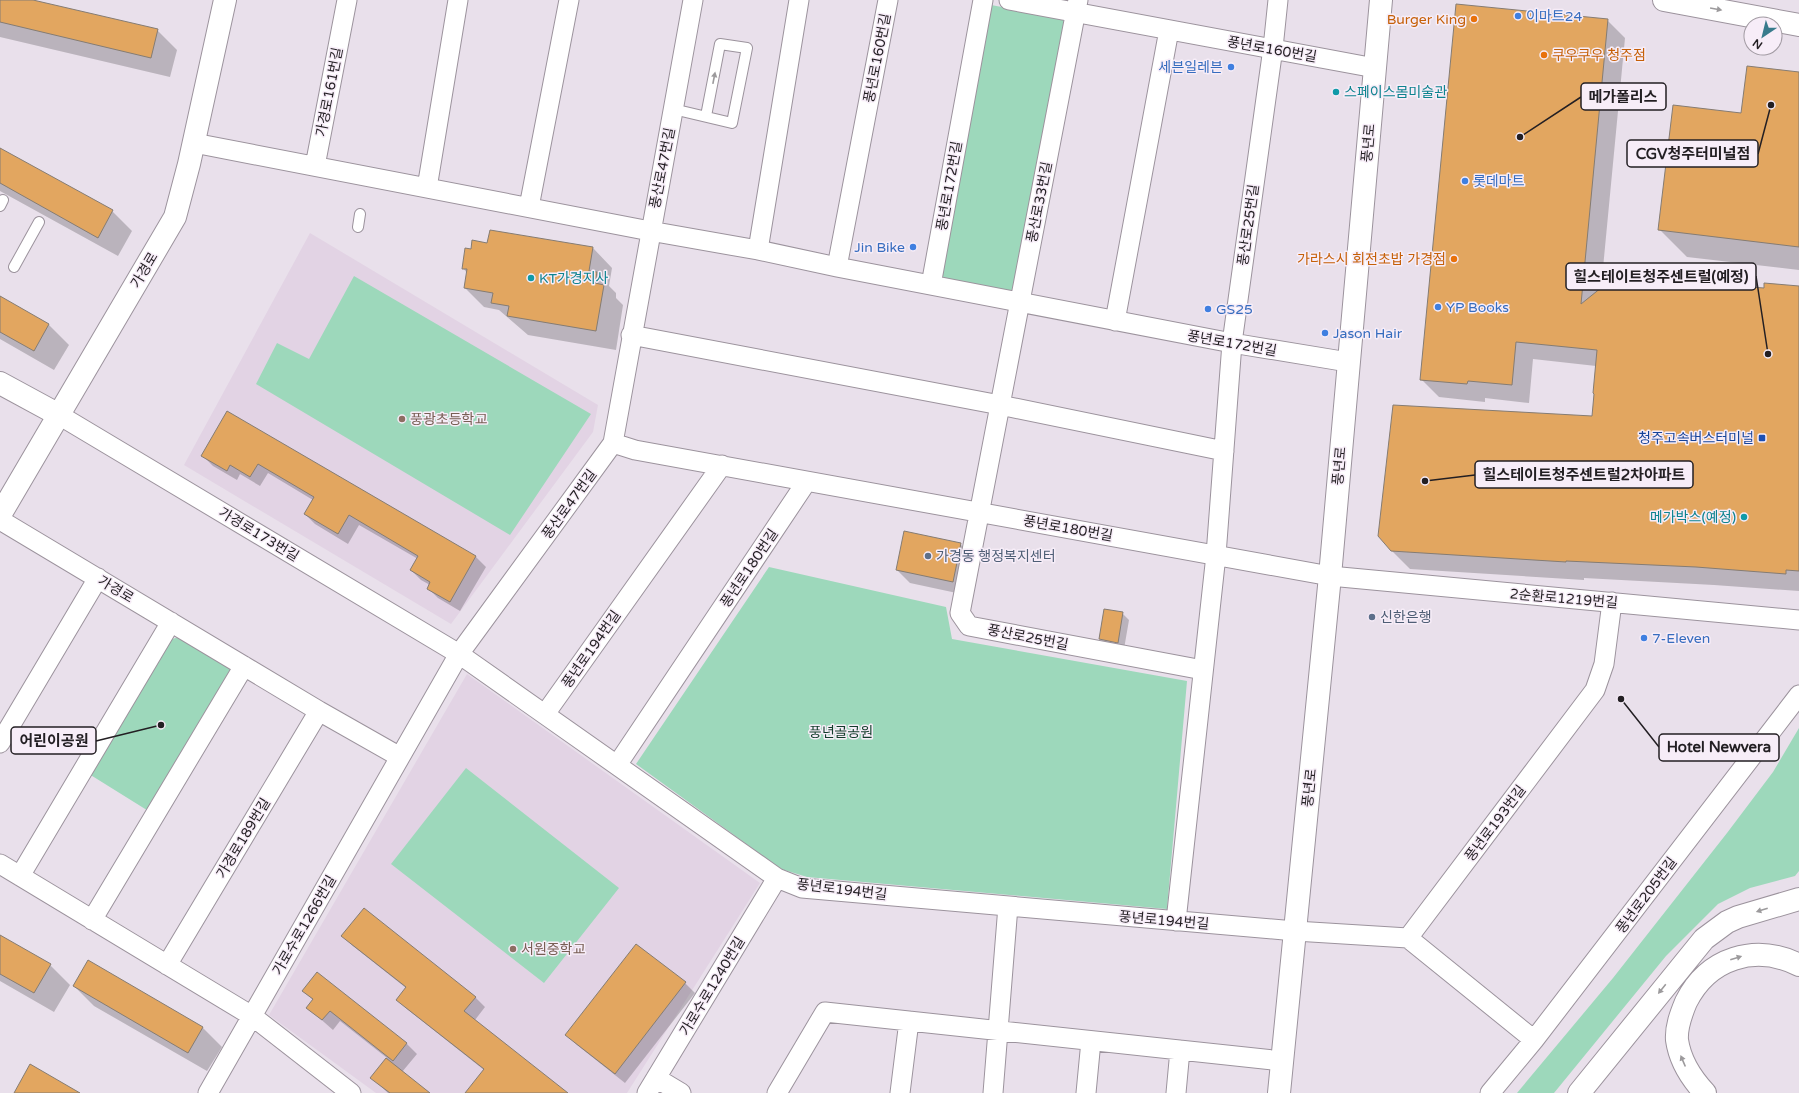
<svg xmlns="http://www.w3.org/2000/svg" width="1799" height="1093" font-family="'Varela Round','Noto Sans KR',sans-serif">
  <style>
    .built { fill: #e2d3e4 }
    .green { fill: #9dd8bb }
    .shadow { fill: #0003 }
    .building { fill: #e2a660; stroke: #857c73 }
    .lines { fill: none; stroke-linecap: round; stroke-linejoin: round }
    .service-casing { stroke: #9c939d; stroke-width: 12 }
    .minor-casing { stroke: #9c939d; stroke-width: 21 }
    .tertiary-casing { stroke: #9c939d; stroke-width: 24 }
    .secondary-casing { stroke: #9c939d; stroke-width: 24 }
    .service { stroke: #fff; stroke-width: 10 }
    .minor { stroke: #fff; stroke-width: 19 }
    .tertiary { stroke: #fff; stroke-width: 22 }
    .secondary { stroke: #fff; stroke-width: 22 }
    .oneway { fill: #9c9a9c }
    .shop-dot { fill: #3f7fe0; stroke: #f7edf8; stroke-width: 1.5 }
    .food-dot { fill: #e8710a; stroke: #f7edf8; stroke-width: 1.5 }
    .culture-dot { fill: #0f9aa8; stroke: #f7edf8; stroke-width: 1.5 }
    .education-dot { fill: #8d6e63; stroke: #f7edf8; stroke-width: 1.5 }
    .transit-dot { fill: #1a4fb4; stroke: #f7edf8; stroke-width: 1.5 }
    .service-dot { fill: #5c6f8a; stroke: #f7edf8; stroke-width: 1.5 }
    .labels { text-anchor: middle; stroke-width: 3; stroke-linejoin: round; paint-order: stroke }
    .shop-label { font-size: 14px; fill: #366cbe; stroke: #f7edf8; text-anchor: start }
    .food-label { font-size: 14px; fill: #c56008; stroke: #f7edf8; text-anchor: end }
    .street-label { font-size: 14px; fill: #231f23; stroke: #f7edf8 }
    .culture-label { font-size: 14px; fill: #0d838f; stroke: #f7edf8; text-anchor: start }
    .education-label { font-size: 14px; fill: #785e54; stroke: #f7edf8; text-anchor: start }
    .transit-label { font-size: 14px; fill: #164399; stroke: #f7edf8; text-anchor: end }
    .service-label { font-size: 14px; fill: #4e5e75; stroke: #f7edf8; text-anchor: start }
    .park-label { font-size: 14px; fill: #113c2a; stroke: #f7edf8 }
    .leader { fill: none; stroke: #231f23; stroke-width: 1.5 }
    .callout-dot { fill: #231f23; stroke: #f7edf8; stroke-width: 1.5 }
    .callout { fill: #f7edf8; stroke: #231f23; stroke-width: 1.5 }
    .callout-label { font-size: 15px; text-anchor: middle; font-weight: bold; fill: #231f23 }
  </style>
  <rect width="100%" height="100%" fill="#e9e0eb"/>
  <!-- built -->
  <path class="built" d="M310,233L598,405L593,432L451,624L184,465Z
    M467,674L760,883L627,1093H376L269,1015Z"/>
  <!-- green -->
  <path class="green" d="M991,5L1067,19L1013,291L942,278Z
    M354,276L591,414L510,535L256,384L277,343L309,359Z
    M769,567L946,607L952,639L1187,681L1167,909L807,877L781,869L636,764Z
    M179,637L230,665L233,676L150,812L89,774L169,640Z
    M1799,728V871L1795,876L1750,888L1718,904L1666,956L1554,1093H1517L1613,978L1727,833L1773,772Z
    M466,768L619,888L544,983L391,864Z"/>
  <!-- shadow -->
  <path class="shadow" d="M0,0H28L157,30L177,50L170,77L0,37Z
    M1607,20L1625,38L1601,289L1735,283L1740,287L1765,289L1799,287V591L1714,585L1584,578V580L1410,569L1392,551L1593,417L1596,366L1533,359L1529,403L1485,398V402L1439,397L1421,379Z
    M1799,73V270L1687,257L1659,229L1742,114Z
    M0,149L112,211L132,231L118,256L0,191Z
    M488,244L593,248L612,268L609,286L616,293V298L623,305L616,350L528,335L499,310L484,307L465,288L467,273L463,268L472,250Z
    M0,297L49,325L69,345L54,370L0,339Z
    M228,412L476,557L486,567L460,611L438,598L428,588L430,585L421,580L411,570L418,559L359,525L348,544L315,524L305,514L313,500L268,473L260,486L240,474L237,480L213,466L203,456Z
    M960,544L974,557L966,595L910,583L897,570Z
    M1122,613L1129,620L1124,649L1107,646L1100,639Z
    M0,936L50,965L70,985L54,1012L0,981Z
    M343,936L475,997L485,1007L475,1020L566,1093H466L484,1070L407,1009L397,999L406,988L353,946Z
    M637,945L685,983L695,993L625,1083L577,1045L567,1035Z
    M317,973L407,1044L417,1054L402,1072L429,1093H388L372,1078L387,1058L340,1021L333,1030L308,1008L313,1000L303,991Z
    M74,986L202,1027L222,1047L207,1071L94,1006Z"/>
  <!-- building -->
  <path class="building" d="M0,0H33L158,29L151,58L0,22Z
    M1456,4L1608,19L1581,304L1617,275L1736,282V286L1764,288V283L1799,286V571L1786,570V574L1696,567L1566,561V562L1391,551L1378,536L1393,405L1592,416L1594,394L1593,393L1597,350L1516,342L1512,385L1468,381L1467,384L1420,380Z
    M1747,66L1799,72V247L1658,230L1673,105L1741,113Z
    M0,148L113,210L98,238L0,183Z
    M490,230L593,247L589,271L597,272L595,283L604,285L596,331L507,316L509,306L491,303L493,293L464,288L467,269H462L465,248L471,249L472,240L487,243Z
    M0,296L49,324L34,351L0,332Z
    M227,411L476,556L450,602L427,589L430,582L410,570L418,556L349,515L338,534L304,514L314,497L258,464L250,477L230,465L227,471L201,456Z
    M904,531L961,543L953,582L896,570Z
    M1104,609L1123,612L1118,643L1099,639Z
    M364,908L476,997L464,1011L568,1093H465L484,1069L396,1000L406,987L341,936Z
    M0,935L51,964L34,993L0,974Z
    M636,944L686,982L615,1074L565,1035Z
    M88,960L203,1027L188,1053L73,986Z
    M317,972L407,1043L393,1061L330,1011L322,1020L306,1008L313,999L302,991Z
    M386,1058L430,1093H390L370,1078Z
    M30,1064L80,1093H14Z"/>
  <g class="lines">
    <!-- service casing -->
    <g class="service-casing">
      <path id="service" d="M673,109L732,123L747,48L720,44L706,116
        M0,206L3,200
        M358,227L360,214
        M14,267L39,222"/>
    </g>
    <!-- minor casing -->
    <g class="minor-casing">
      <path id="minor" d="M1009,0L1375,68
        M1078,0L960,613L969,626L1203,670
        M194,143L650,231L758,250L837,267L1232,343L1348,362
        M315,166L347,0
        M427,188L458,0
        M529,207L569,0
        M758,250L799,0
        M837,267L888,0
        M931,285L983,0
        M1115,321L1169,30
        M631,335L1000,405L1224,451
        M59,415L459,654L777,878L802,888L1295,931L1408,938
        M613,443L635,450L1330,576L1799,620
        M0,520L319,711L400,757
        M545,714L722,465
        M0,743L98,578
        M617,765L807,481
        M0,864L252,1016L351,1093
        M20,876L171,622
        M92,920L244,666
        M1176,921L1216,555L1232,343L1273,48L1278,0
        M1408,938L1595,690L1604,664L1612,602
        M1408,938L1534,1040
        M167,965L319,711
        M656,1078L681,1093
        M208,1093L459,654L613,443L693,0
        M647,1093L777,878
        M777,1093L825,1012L1282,1061
        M900,1093L909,1021
        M993,1093L1008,906
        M1086,1093L1091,1041
        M1176,1093L1180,1050
        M1490,1093L1534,1040L1799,695"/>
    </g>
    <!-- tertiary casing -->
    <g class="tertiary-casing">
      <path id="tertiary" d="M1664,0L1799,25
        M0,383L59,415
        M0,515L175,217L189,164L225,0
        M1279,1093L1330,576L1381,0"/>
    </g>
    <!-- secondary casing -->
    <g class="secondary-casing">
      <path id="secondary" d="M1579,1093L1704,939L1727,922L1738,917L1799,899
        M1705,1093C1691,1078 1680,1061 1677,1040C1676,1027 1681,1014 1686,1002C1708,958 1755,943 1799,965"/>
    </g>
    <!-- service -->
    <use href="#service" class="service"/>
    <!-- minor -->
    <use href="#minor" class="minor"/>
    <!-- tertiary -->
    <use href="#tertiary" class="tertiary"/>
    <!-- secondary -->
    <use href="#secondary" class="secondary"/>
  </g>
  <!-- one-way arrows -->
  <defs><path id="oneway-solid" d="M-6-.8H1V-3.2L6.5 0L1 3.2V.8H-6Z"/></defs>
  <g class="oneway">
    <use href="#oneway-solid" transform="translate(1716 9) rotate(10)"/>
    <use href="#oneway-solid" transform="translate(714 78) rotate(-79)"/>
    <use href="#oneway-solid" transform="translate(1762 910) rotate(163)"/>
    <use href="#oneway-solid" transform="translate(1736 958) rotate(-17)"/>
    <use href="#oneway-solid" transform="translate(1662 989) rotate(129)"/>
    <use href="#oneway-solid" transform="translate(1683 1061) rotate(-113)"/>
  </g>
  <!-- markers -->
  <g class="shop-dot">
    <circle cx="1518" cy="16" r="4"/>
    <circle cx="1231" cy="67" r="4"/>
    <circle cx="1465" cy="181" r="4"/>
    <circle cx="913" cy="247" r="4"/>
    <circle cx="1438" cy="307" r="4"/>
    <circle cx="1208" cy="309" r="4"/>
    <circle cx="1325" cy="333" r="4"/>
    <circle cx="1644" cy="638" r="4"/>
  </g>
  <g class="food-dot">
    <circle cx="1474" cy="19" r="4"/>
    <circle cx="1544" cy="55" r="4"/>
    <circle cx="1454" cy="259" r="4"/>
  </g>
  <g class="culture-dot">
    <circle cx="1336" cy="92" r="4"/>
    <circle cx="531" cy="278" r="4"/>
    <circle cx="1744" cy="517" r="4"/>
  </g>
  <g class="education-dot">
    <circle cx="402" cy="419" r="4"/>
    <circle cx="513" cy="949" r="4"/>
  </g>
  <rect class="transit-dot" x="1758" y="434" width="8" height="8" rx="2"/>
  <g class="service-dot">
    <circle cx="928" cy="556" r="4"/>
    <circle cx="1372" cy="617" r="4"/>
  </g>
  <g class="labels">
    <!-- shop labels -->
    <g class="shop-label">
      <text x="1526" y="21">이마트24</text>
      <text x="1223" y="72" text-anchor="end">세븐일레븐</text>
      <text x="1473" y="186">롯데마트</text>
      <text x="905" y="252" text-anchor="end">Jin Bike</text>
      <text x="1446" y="312">YP Books</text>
      <text x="1216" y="314">GS25</text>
      <text x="1333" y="338">Jason Hair</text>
      <text x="1652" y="643">7-Eleven</text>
    </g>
    <!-- food labels -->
    <g class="food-label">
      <text x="1466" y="24">Burger King</text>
      <text x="1552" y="60" text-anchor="start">쿠우쿠우 청주점</text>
      <text x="1446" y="264">가라스시 회전초밥 가경점</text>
    </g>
    <!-- street labels -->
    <g class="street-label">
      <text transform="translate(1272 49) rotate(10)" y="5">풍년로160번길</text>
      <text transform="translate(877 58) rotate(-79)" y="5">풍년로160번길</text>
      <text transform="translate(329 92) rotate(-79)" y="5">가경로161번길</text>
      <text transform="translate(1368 143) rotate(-85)" y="5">풍년로</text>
      <text transform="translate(662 168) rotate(-79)" y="5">풍산로47번길</text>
      <text transform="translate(949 186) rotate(-80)" y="5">풍년로172번길</text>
      <text transform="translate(1039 202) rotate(-79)" y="5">풍산로33번길</text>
      <text transform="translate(1248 225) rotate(-82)" y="5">풍산로25번길</text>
      <text transform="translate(144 270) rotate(-59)" y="5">가경로</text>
      <text transform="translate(1232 343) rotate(10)" y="5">풍년로172번길</text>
      <text transform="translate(1339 466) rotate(-85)" y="5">풍년로</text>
      <text transform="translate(569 504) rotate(-54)" y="5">풍산로47번길</text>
      <text transform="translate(1068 528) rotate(10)" y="5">풍년로180번길</text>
      <text transform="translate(259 534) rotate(31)" y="5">가경로173번길</text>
      <text transform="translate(749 568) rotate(-56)" y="5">풍년로180번길</text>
      <text transform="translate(116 589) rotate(31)" y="5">가경로</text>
      <text transform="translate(1564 598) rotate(5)" y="5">2순환로1219번길</text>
      <text transform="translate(1028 637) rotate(11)" y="5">풍산로25번길</text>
      <text transform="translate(591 649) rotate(-55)" y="5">풍년로194번길</text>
      <text transform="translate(1309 788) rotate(-84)" y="5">풍년로</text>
      <text transform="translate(1495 823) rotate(-53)" y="5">풍년로193번길</text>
      <text transform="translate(243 838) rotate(-59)" y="5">가경로189번길</text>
      <text transform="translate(842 889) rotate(7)" y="5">풍년로194번길</text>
      <text transform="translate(1646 895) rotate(-53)" y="5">풍년로205번길</text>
      <text transform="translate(1164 920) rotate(5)" y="5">풍년로194번길</text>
      <text transform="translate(304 925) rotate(-60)" y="5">가로수로1266번길</text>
      <text transform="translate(712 986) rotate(-59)" y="5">가로수로1240번길</text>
    </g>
    <!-- culture labels -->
    <g class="culture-label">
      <text x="1344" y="97">스페이스몸미술관</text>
      <text x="539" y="283">KT가경지사</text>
      <text x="1736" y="522" text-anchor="end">메가박스(예정)</text>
    </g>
    <!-- education labels -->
    <g class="education-label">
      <text x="410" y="424">풍광초등학교</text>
      <text x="521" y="954">서원중학교</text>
    </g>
    <!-- transit labels -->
    <g class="transit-label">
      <text x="1754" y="443">청주고속버스터미널</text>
    </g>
    <!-- service labels -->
    <g class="service-label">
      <text x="936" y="561">가경동 행정복지센터</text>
      <text x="1380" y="622">신한은행</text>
    </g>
    <!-- park labels -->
    <g class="park-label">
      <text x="841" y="737">풍년골공원</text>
    </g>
  </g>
  <!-- callouts -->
  <path class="leader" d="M1520 137L1581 97M1771 105L1758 154M1768 354L1756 276M1425 481L1475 475M161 725L96 741M1621 699L1659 747"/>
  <g class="callout-dot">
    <circle cx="1520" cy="137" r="4"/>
    <circle cx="1771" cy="105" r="4"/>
    <circle cx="1768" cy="354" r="4"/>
    <circle cx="1425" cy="481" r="4"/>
    <circle cx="161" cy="725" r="4"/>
    <circle cx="1621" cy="699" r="4"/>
  </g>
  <g class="callout">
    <rect x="1581" y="83" width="85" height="27" rx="4"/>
    <rect x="1627" y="140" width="131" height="27" rx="4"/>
    <rect x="1566" y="263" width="190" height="27" rx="4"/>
    <rect x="1475" y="461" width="218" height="27" rx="4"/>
    <rect x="11" y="727" width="85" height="27" rx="4"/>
    <rect x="1659" y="734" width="120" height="27" rx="4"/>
  </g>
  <g class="callout-label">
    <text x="1623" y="102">메가폴리스</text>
    <text x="1693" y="159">CGV청주터미널점</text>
    <text x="1661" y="282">힐스테이트청주센트럴(예정)</text>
    <text x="1584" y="480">힐스테이트청주센트럴2차아파트</text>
    <text x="54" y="746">어린이공원</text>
    <text x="1719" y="752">Hotel Newvera</text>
  </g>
  <!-- north arrow -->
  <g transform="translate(1763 36) rotate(215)"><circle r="19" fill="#f7edf8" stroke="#a29ba3"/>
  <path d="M0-3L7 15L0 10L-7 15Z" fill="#387b8c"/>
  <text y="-6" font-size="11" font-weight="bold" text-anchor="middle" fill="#231f23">N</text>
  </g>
</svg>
